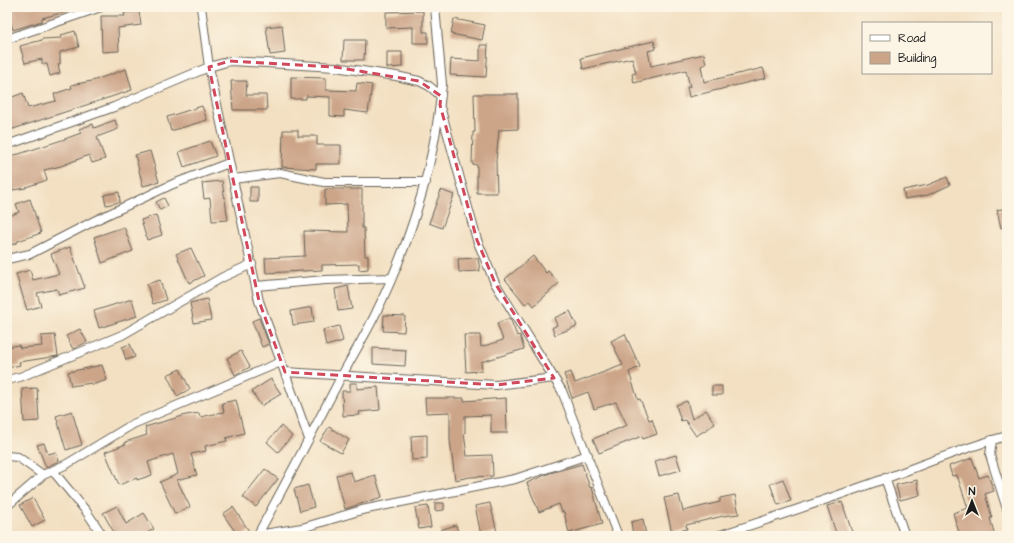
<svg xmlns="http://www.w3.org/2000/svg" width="1014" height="543" font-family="'Architects Daughter',sans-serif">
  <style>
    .building { fill: #cca488 }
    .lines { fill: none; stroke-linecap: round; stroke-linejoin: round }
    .minor-casing { stroke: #676156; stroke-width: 10 }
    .minor { stroke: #fff; stroke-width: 8 }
    .marked { fill: none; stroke: #d1495b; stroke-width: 3; stroke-dasharray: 8 5; stroke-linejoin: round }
  </style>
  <rect width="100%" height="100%" fill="#fcf5e5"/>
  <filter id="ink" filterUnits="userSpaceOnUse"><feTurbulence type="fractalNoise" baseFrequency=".025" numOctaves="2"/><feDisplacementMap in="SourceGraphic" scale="8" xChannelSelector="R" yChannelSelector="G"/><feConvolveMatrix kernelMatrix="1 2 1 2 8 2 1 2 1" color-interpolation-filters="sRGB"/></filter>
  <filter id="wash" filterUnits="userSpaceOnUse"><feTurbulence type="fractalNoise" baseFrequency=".012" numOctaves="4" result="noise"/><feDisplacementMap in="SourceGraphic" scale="16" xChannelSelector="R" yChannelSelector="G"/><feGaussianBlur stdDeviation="0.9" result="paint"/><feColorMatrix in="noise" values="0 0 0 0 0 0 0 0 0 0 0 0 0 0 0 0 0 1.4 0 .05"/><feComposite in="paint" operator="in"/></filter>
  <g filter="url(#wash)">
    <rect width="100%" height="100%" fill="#f3e0c2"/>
    <g id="blocks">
      <!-- building -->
      <path class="building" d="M11,7H80V8L42,18V21L13,30L7,12V8Z
        M139,11L141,25L118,28L119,51L102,52L101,16H125L124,13Z
        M423,11V32H428V43H413V27L386,28V12Z
        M454,19L485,25L482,40L451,34Z
        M282,25L285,53L270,55L266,27Z
        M75,31L79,47L60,52V64H58L60,73L50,76L47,64H42V59L25,63L20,46L42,40V39L62,38L61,35Z
        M344,40H365L364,60H343Z
        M654,41L656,49L648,51L651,66L704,54L706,64L701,66L704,82L763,68L766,78L689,97L687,87H690L686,70L634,83L632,74L636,73L632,58L583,69L581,58Z
        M480,45H488L486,77L450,75L451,59L480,61Z
        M387,52H402V67L387,68Z
        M126,69L132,90L7,131V99L23,93L28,108L56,101L54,94L72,88L71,85L92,81Z
        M291,77L326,78V90L356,91L357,83L372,85L368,113L344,110V117L330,116V97L306,96V99H291Z
        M231,81H247L246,95H266L267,110H233Z
        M474,94H518V129L499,130L496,161L497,193H477V165L472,164L473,132H475Z
        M202,106L207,120L171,131L167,117Z
        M115,120L118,129L97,137L105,159L92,163L89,155L61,166L44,170L47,180L26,187V188L7,191V156L19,154L62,140L81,133L79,129L93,124L94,128Z
        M283,130H298V136H317V145H341V164H316V169L282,167Z
        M210,141L216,156L184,167L179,152Z
        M150,151L159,182L143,186L135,155Z
        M947,177L950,185L928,195L905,199L903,190L928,185Z
        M222,181L228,220L212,221L210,198L204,199L202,183Z
        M250,187H258V202H250Z
        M325,189H362V228H364L365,256H368V269L359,270V264L322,265V270L266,273L265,258L305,256L304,231L348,232L347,204L325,205Z
        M441,190L454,195L442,228L429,223Z
        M119,192L120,202L106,205L104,195Z
        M164,198L168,206L160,210L156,202Z
        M30,199L41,233L18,241V242L7,247V217L19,212L16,204Z
        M1007,208V227L1001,228L997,210Z
        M156,215L162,235L147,240L141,220Z
        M124,227L133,251L102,263L94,237Z
        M70,247L85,288L59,295L57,289L37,293L41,306L27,310L16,274L30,270L33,280L59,274L51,254Z
        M191,248L204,276L189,283L176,254Z
        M533,256L546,273L548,271L559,283L534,306L530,301L525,304L505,279Z
        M478,258L480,271L459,272L458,259Z
        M160,280L166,300L153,304L147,284Z
        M348,286L352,309L338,311L335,289Z
        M132,299L137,316L99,328L94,311Z
        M207,299L211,320L194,323L190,303Z
        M312,307L314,322L293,325L291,311Z
        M570,311L577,326L555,335L552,328L557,325L554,318Z
        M384,315L405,316L404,332L383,331Z
        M259,318L269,344L262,347L252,321Z
        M510,318L517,336L520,335L524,349L481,362L482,371L466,372L464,335H480L481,347L503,340L497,323Z
        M339,326L343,341L326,346L323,330Z
        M80,329L87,342L73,349L66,336Z
        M625,334L640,367L629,372L638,400L640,399L649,420L652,419L657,434L643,439L642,436L599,453L593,439L627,425L616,402L594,409L588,392L572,398L564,374L571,372L575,383L623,365L611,341Z
        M55,335L58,356L19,362L20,365L7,368V347L19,345L20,348L42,346L41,336Z
        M130,344L135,357L126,360L122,347Z
        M373,348L406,350L405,366L373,364Z
        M241,351L250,367L235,375L227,358Z
        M102,365L107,380L92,385V383L71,386L68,372Z
        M180,369L190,389L177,396L167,375Z
        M271,379L281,394L261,406L252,391Z
        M350,383H357V389L378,387L380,410L359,412L360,415L343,416L342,391H350Z
        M712,386H722V395H712Z
        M37,388L39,421L24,422L22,389Z
        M425,398H464V401L506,398L507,433H491V415L465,416V433H464L467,456L492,455L493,476L470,477L455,480L450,440V412L426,413Z
        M236,400L244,433L226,438L227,441L205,446L206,451L191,454L197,475L177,480L190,507L175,514L160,482L178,474L173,454L148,462L152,475L137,480V478L119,485L105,452L126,444L125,442L147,435L145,427L186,415L199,413L200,417L224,412L222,403Z
        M687,401L692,419L706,410L715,424L696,436L685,420L681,421L676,405Z
        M72,411L82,445L66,450L56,416Z
        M281,426L292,436L278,452L267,442Z
        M329,427L349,440L341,453L320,441Z
        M427,435V459L412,460L411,436Z
        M44,443L48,454L56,452L59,461L46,467L37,445Z
        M676,455L681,470L659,476L655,461Z
        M972,458L979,478L988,475L994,491L985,494L992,518H990L995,536H960L953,513L968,508L957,475L952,476L949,466Z
        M582,464L590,488L592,487L602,524L569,533L564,512H562L559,504L539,512L527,483L550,473Z
        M265,469L278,479L256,507L243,497Z
        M351,472L354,482L375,475L382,497L345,509L336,475Z
        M783,479L791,501L778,505L770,484Z
        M917,480L920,495L900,500L896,485Z
        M308,485L314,507L300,511L294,489Z
        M679,495L683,511L720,502V498L735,495L739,514L723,516L686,525L687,529L672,533L664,498Z
        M33,498L45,520L32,527L20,505Z
        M842,502L852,532L837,536L827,506Z
        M435,503H444V510L435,511Z
        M490,503L497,532L481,535L475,506Z
        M117,506L126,524L144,513L154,529L142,536H116L103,513Z
        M428,506L431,527L419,529L415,508Z
        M233,507L249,531L241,536H238L223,514Z
        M643,519L646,536H633L631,522Z
        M456,525L459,536H442L440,530Z"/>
    </g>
  </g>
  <g filter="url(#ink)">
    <use href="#blocks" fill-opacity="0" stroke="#676156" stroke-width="1"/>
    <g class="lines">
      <!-- minor casing -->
      <g class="minor-casing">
        <path id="minor" d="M201,7L209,67L259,301L309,439
          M7,39L101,7
          M441,110L477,240L495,283L562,391L618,536
          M7,145L114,107L209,67L230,61L335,67L396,76L419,81L429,86L441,96
          M233,179L280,173L324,182H426
          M7,259L30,254L96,220L173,184L229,163
          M256,286L325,280L392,278
          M285,372L496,385L554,378
          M7,380L20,377L122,335L223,277L252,264
          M992,440L990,455L1007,509
          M7,456L18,457L43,475L67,464L133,424L281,362
          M53,471L86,511L103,536
          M885,478L905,536
          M7,506L43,475
          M257,535L302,528L362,510L515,479L588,455
          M257,536C285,485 312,433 339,381C350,360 363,339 374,317C410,244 435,165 442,84L435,7
          M717,536C773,518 828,499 884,479C925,464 965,447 1007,436"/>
      </g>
      <!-- minor -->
      <use href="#minor" class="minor"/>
    </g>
  </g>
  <!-- marked area -->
  <path class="marked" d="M230,61L335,67L419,81L441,96L440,105L477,240L495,283L554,378L496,385L285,372L259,301L209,67Z"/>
  <!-- margin -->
  <rect width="1014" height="543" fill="none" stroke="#fcf5e5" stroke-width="24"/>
  <!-- legend -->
  <rect x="862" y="22" width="130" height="52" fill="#fcf5e5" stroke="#a29e95"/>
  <rect x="870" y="35" width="20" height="6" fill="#ffffff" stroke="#a29e95"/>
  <text x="898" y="42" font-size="12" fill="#1c1c1c">Road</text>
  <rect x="870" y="52" width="20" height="12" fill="#cca488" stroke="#a29e95"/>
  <text x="898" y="62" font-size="12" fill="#1c1c1c">Building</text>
  <!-- north arrow -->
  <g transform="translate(972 501)" stroke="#fcf5e5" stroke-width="3" paint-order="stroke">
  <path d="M0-3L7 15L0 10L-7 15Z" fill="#1c1c1c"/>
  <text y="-6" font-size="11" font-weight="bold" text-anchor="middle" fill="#1c1c1c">N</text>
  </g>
</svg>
